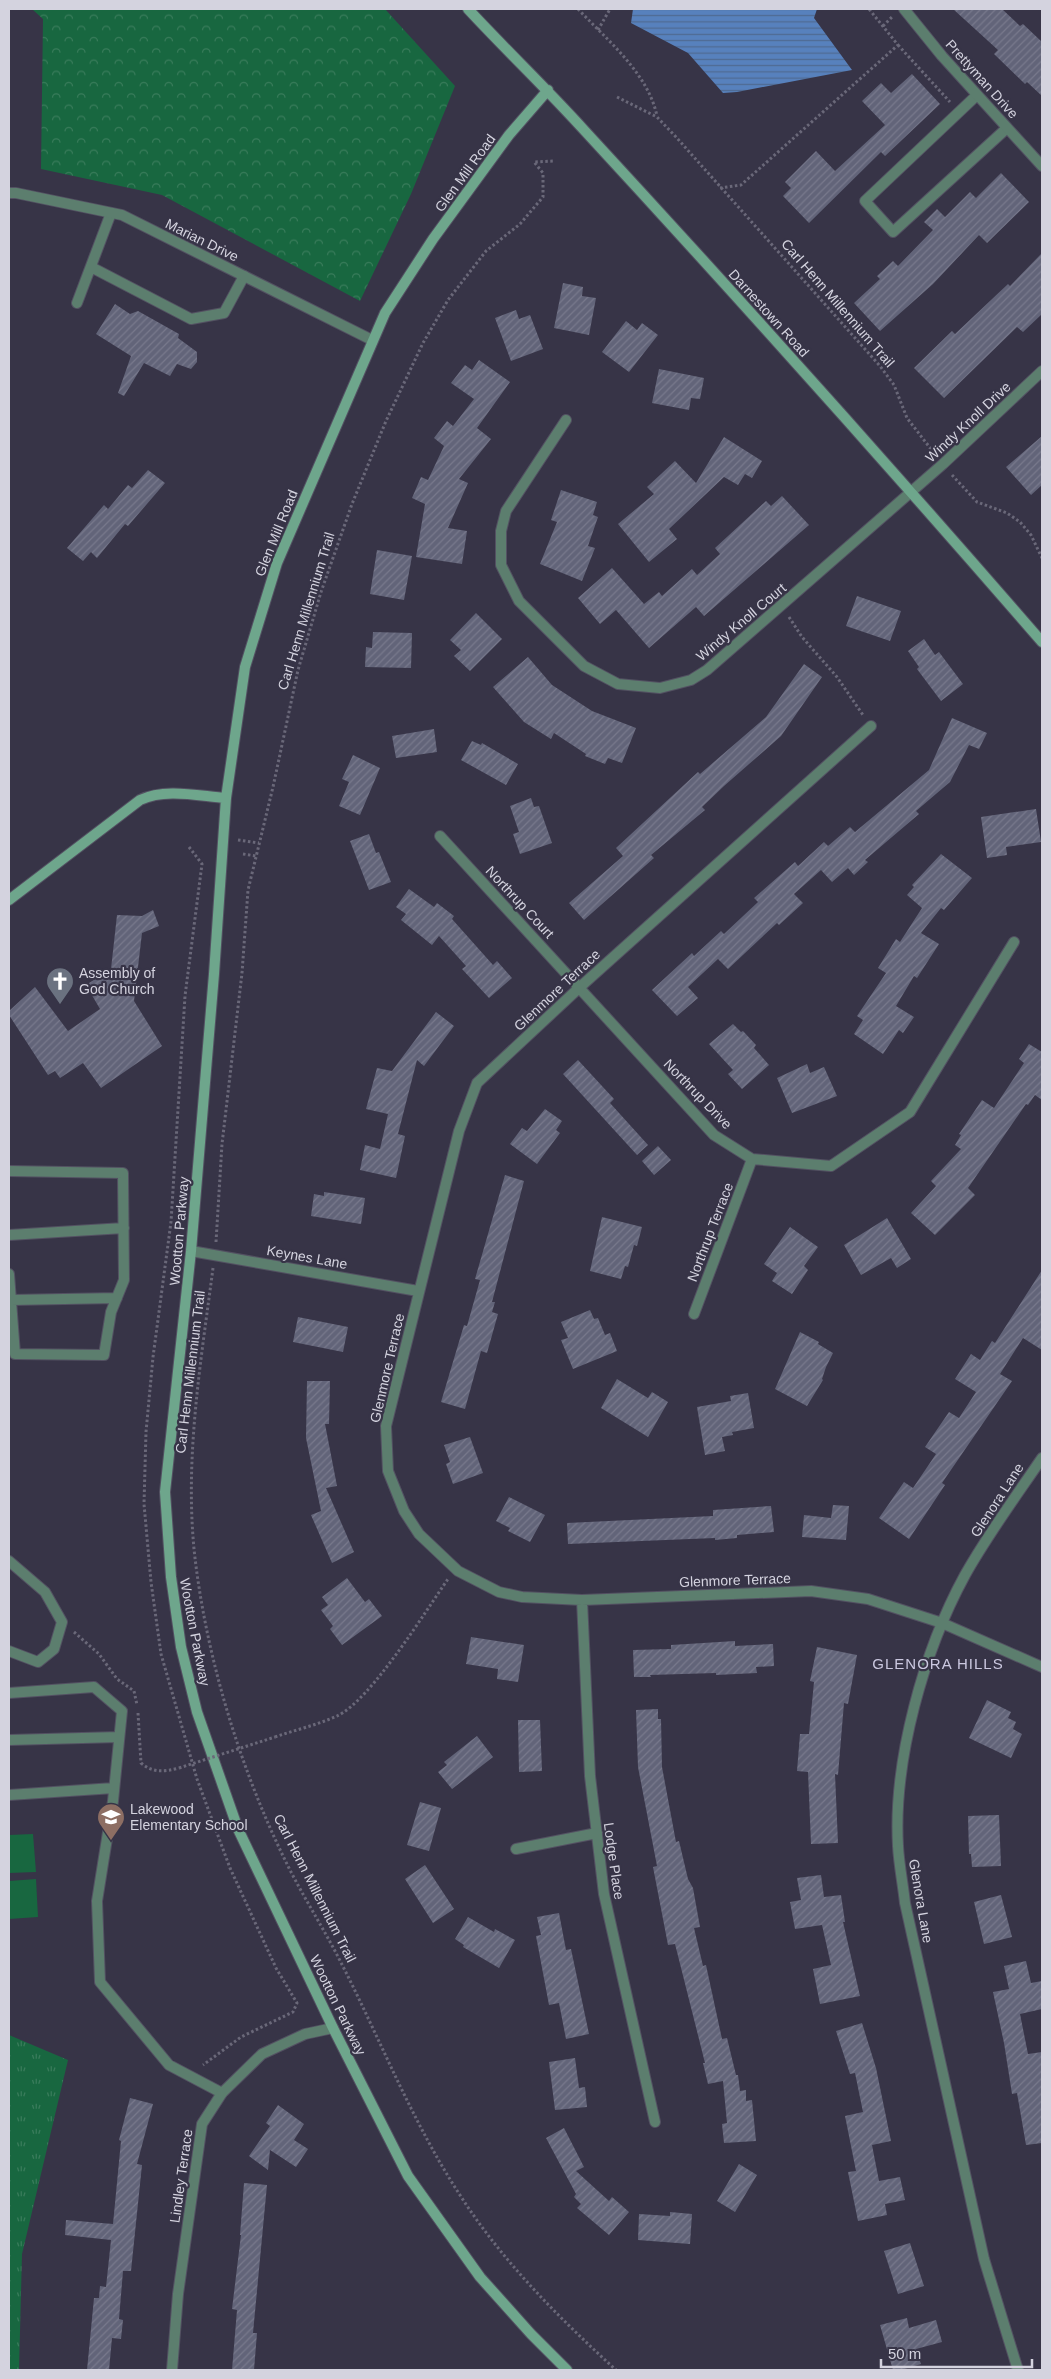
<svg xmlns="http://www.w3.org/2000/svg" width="1051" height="2379" font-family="Arial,sans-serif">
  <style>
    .grass { fill: url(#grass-tufts) }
    .forest { fill: url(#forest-crowns) }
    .garden { fill: #186740 }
    .water { fill: url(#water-rules) }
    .building { fill: url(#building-hatch) }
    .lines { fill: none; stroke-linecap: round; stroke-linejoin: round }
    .service-casing { stroke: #535162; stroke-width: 12 }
    .minor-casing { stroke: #535162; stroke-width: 12 }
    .secondary-casing { stroke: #535162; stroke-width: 12 }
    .path { stroke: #6a6879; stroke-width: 3; stroke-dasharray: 2.5 2.5; stroke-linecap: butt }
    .service { stroke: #5c7e6e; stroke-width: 10 }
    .minor { stroke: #5c7e6e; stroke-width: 10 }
    .secondary { stroke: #6ea68c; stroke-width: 10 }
    .path-bridge { stroke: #6a6879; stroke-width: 3; stroke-dasharray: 2.5 2.5; stroke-linecap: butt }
    .labels { text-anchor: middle; stroke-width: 4.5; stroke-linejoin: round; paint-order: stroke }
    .street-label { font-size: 14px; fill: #d4d3df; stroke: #373447 }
    .poi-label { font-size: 14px; fill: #d4d3df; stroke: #373447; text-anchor: start }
    .neighbourhood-label { font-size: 15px; letter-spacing: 1px; fill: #cbc8e0; stroke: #373447 }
  </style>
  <defs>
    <pattern id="grass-tufts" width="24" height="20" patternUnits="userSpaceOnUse" patternTransform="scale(1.25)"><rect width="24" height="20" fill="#186740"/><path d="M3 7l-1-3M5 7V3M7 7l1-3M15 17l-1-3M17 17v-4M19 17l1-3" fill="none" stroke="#397c5b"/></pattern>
    <pattern id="forest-crowns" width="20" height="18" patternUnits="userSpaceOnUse" patternTransform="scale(1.25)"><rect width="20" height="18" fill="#186740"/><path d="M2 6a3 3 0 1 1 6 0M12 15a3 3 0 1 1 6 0" fill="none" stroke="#397c5b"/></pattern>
    <pattern id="water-rules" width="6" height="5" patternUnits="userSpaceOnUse" patternTransform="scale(1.25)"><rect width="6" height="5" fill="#5781bd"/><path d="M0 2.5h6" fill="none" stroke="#4f6a92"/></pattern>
    <pattern id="building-hatch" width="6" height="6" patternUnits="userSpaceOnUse" patternTransform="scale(1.25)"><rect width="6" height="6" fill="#626479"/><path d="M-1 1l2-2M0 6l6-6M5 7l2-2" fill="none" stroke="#78798c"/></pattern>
  </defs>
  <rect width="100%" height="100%" fill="#373447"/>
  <!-- grass -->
  <path class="grass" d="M9,2035L68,2060L22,2254L19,2370H9Z"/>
  <!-- forest -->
  <path class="forest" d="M32,9H385L455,86L411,194L360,301L162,195L41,169L43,19Z"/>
  <!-- garden -->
  <path class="garden" d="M33,1834L36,1872L9,1873V1835Z
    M36,1879L38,1917L9,1919V1881Z"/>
  <!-- water -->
  <path class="water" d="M633,9H817L814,18L852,70L737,92L723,93L688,53L631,23Z"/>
  <!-- building -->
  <path class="building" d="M953,9H1002L1020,26L1023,24L1042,42V96L1027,82L1025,84L994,54L998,50Z
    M912,74L940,104L885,156L881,152L809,223L783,196L791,188L785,182L816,151L835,171L885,125L862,101L881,83L891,93Z
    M1001,173L1029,202L987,243L979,235L933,284L880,331L854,303L880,279L877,276L893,261L898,266L933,230L924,222L937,209L945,217L970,192L976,198Z
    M1042,253V314L1023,332L1017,327L944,398L914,368L952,331L955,334L1008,284L1010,286Z
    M563,283L583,287L582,296L596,298L589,335L554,328Z
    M115,304L130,314L138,311L179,334L178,338L197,352V362L191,369L177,364L170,376L144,363L124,396L118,393L131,356L96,334Z
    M516,310L519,319L530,315L543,349L511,361L495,318Z
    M626,321L637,330L642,323L658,335L629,372L602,352Z
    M479,360L510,382L477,428L491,439L459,479L468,483L448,528L467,531L462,564L416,557L425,504L412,498L421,477L428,480L444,446L434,438L447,421L453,426L474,399L451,383L465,365L472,370Z
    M659,369L704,378L700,399L691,398L689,410L652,403Z
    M1042,436V485L1031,495L1006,467Z
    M724,437L762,461L752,478L745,474L738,485L724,477L669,529L677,539L649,562L618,524L654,494L647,487L675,461L696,483Z
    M148,470L165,483L128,526L125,524L97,558L91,552L83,561L67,548L104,505L108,509L128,485L132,488Z
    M561,490L597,502L593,515L598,517L588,546L595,548L582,581L540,564L557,522L551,520Z
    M782,496L809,525L704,616L696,607L649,648L616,610L600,624L578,598L612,568L644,604L659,592L662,596L692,569L697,575L720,554L715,548L766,501L771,506Z
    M377,550L412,556L404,600L370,594Z
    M857,596L901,611L890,641L846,626Z
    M476,613L502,639L470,671L454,656L461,650L450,640Z
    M373,632L412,633L411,668L365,667L366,647L372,648Z
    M924,639L935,655L939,652L963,684L941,701L917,669L919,667L908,651Z
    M528,657L552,685L592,711L636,728L622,763L608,758L605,764L585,756L586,754L554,733L551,739L524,722L493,687Z
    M804,664L822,677L781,736L724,786L702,807L705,810L651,855L654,858L584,920L569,903L623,856L616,848L698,772L700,774L766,717Z
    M952,718L987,733L979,749L969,745L950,782L916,811L919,814L865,860L868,862L854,875L848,868L832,882L821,870L794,894L803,903L779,925L777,923L728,969L718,959L688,987L698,998L677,1016L652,990L692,953L694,956L721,931L724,934L758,902L754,898L795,862L798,866L824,842L828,846L850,827L855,832L929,770Z
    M434,729L437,752L396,758L392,736Z
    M472,741L481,745L482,743L518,764L506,785L461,760Z
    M353,755L380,768L360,815L339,806L349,782L342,779Z
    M531,798L534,807L539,806L552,843L520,854L513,834L519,832L510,806Z
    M1036,809L1041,842L1006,847L1007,855L987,858L981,817Z
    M369,834L376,853L379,852L391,882L369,890L350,841Z
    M941,854L972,878L944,910L941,908L921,933L939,944L917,978L914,976L896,1006L914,1017L903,1033L899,1030L883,1054L854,1034L863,1020L857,1016L886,973L878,968L896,939L900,942L922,908L907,895L914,887L912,885Z
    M409,889L434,907L437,903L454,916L452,919L493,965L497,961L512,978L489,998L462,969L466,966L439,936L432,945L401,920L406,914L396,907Z
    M153,910L159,926L142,933L134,1001L162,1046L101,1088L83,1063L60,1078L55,1071L48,1075L9,1015V1011L35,987L68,1031L100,1009L86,985L111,969L117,915L142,916Z
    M436,1012L454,1026L424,1066L417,1060L398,1134L405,1136L396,1178L360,1170L365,1145L380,1149L388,1114L366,1109L377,1068L392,1071Z
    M733,1024L741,1032L743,1031L756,1045L754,1048L769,1065L742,1089L728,1074L733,1070L709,1044Z
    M1029,1044L1042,1052V1100L1035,1095L1028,1105L1026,1104L968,1188L975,1195L935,1235L911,1213L936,1186L931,1181L961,1149L955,1145L961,1135L959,1134L982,1100L994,1108L1024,1063L1019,1059Z
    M578,1060L614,1099L610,1103L648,1145L637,1155L563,1074Z
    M807,1064L810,1073L824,1067L837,1096L792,1113L777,1078Z
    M545,1109L562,1121L556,1130L560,1133L537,1164L510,1144L522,1128L527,1131Z
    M658,1146L671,1160L654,1175L642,1161Z
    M505,1175L524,1181L492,1302H495L492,1312L498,1314L487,1353L481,1351L465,1409L441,1402L464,1325L467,1326L480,1280L475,1279Z
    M324,1192L365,1198L361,1224L311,1216L314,1194L324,1196Z
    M602,1217L642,1227L637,1246L634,1245L628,1267L625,1266L621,1279L590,1271Z
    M887,1218L911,1259L897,1268L891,1258L861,1275L844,1245Z
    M790,1227L818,1247L804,1266L808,1270L792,1294L772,1281L777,1273L764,1264Z
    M1042,1270V1350L1023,1338L1000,1374L1012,1381L942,1483L945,1485L909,1539L879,1518L904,1482L913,1488L936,1454L925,1447L949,1412L959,1418L976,1392L955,1379L971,1354L980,1360L992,1341L995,1343Z
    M590,1310L594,1319L598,1318L605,1335L610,1333L617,1351L573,1369L561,1340L568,1338L561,1322Z
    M298,1317L348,1327L343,1352L293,1342Z
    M800,1332L819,1342L818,1344L833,1353L826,1367L822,1379L823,1380L807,1406L775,1389Z
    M617,1379L648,1398L652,1392L668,1402L648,1437L601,1408Z
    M307,1381H330L329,1424H325L337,1486L326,1488L354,1552L332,1563L311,1515L321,1511L306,1438Z
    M748,1393L754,1428L732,1432L733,1435L722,1437L725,1451L705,1455L697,1407L731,1401L730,1396Z
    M470,1437L483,1473L453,1484L446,1464L450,1462L444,1445Z
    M509,1497L545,1515L530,1542L508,1531L510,1528L496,1521Z
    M833,1505L849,1506L846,1540L802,1537L804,1515L831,1518Z
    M771,1506L774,1532L737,1535V1538L715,1540V1538L568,1544L567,1523L713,1516V1510Z
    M347,1578L365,1602L369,1599L382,1616L342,1645L330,1629L333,1626L321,1610L328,1605L322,1597Z
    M471,1637L524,1645L518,1682L497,1679L498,1669L466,1664Z
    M735,1641V1646L773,1644L774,1666L756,1667L757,1673L716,1675V1673L650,1675L651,1677H634L633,1650L671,1649V1645Z
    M817,1647L857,1655L848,1704L844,1703L838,1775L835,1774L838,1843L811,1844L808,1772L797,1771L800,1734H809L814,1682L810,1681Z
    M987,1700L1011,1712L1008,1718L1016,1722L1013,1729L1022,1734L1011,1758L969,1738Z
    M658,1709V1719H661L662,1767L676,1842L679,1841L688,1879L693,1888L700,1927L694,1928L703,1966L706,1965L722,2039L727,2038L736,2075H738L740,2091L746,2090V2101L752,2100L756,2141L724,2143L722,2124L727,2123L723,2081L708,2084L703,2063H705L675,1944L668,1945L653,1867L657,1866L638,1767L636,1710Z
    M518,1720H540L542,1771L519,1772Z
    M477,1736L493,1757L452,1789L438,1772L447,1765L444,1762Z
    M420,1802L441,1808L429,1851L407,1845Z
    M999,1815L1001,1866L972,1867L971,1854H969L968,1816Z
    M425,1865L454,1909L433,1923L405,1879Z
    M821,1875L824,1897L841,1895L845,1922H843L860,1996L820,2004L813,1969L831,1965L822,1925L795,1929L790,1902L801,1900L797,1878Z
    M1001,1895L1012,1937L984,1944L974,1902Z
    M559,1913L566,1950L571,1949L589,2034L566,2039L559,2003L549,2005L536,1936L541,1935L537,1917Z
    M468,1917L494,1932L495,1929L515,1940L499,1968L463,1947L464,1945L455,1939Z
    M1026,1961L1031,1983L1042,1981V2009L1020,2014L1028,2054L1042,2052V2143L1026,2145L1017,2093L1012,2094L1004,2043L993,1992L1009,1989L1004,1966Z
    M862,2023L876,2068L891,2141L872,2145L879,2181L900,2177L905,2200L885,2204L887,2215L858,2221L848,2172L856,2171L845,2116L863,2112L855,2073L850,2074L836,2031Z
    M575,2058L579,2088L585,2087L587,2107L555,2110L549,2062Z
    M130,2098L153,2104L137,2164L142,2165L131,2271H123L119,2319L123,2320L121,2339L112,2338L109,2370H87L94,2298H99L100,2286L106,2287L111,2240L65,2235L66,2220L113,2224L121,2141L119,2140Z
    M278,2105L304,2124L294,2140L308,2149L296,2167L270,2150L268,2170L249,2156L270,2126L266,2123Z
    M564,2128L584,2167L576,2171L609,2201L612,2197L629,2212L609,2235L577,2208L581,2204L574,2197L576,2194L546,2138Z
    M739,2164L757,2175L735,2212L717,2201Z
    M244,2183L267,2185L253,2333H257L254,2370H232L237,2310L232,2309L241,2235H240Z
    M670,2212L692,2214L690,2244L638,2240L639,2214L670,2216Z
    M910,2243L924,2286L898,2294L884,2251Z
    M907,2318L909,2328L936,2320L942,2342L916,2349L921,2364L901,2370H893L880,2325Z"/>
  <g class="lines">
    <!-- service casing -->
    <g class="service-casing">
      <path id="service" d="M977,95L865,201L893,232L1007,128
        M91,267L191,319L224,313L244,276
        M77,303L111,213
        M9,1171L123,1173L124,1280L111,1312L104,1355L15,1354L9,1274
        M9,1235L124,1228
        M11,1300L117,1298
        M9,1561L45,1592L62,1622L54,1649L38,1662L9,1651
        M9,1693L94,1687L122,1711L113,1801L97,1901L100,1982L169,2065L222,2093
        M9,1740L119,1737
        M9,1795L114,1788"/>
    </g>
    <!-- minor casing -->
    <g class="minor-casing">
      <path id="minor" d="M904,9L942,56L1042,166
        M9,193H16L122,215L372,340
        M566,420L506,511L501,531V565L519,601L584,666L618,684L660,688L691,680L707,670L943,464L1042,371
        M871,726L580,987L477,1083L459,1131L386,1426L388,1471L404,1511L419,1534L458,1571L499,1592L522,1597L582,1600L811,1591L868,1599L942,1623L1042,1667
        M440,836L714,1135L752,1159L831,1166L910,1112L1014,942
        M191,1251L418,1291
        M694,1314L752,1159
        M582,1600L590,1776L604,1894L655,2122
        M516,1849L597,1833
        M172,2370L178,2294L202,2124L222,2093L262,2054L305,2034L333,2028
        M1018,2370L984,2259L905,1903C903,1884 899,1865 898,1846C893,1760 924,1650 965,1575C988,1534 1016,1496 1042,1458"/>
    </g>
    <!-- secondary casing -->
    <g class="secondary-casing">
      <path id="secondary" d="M468,9C506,50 546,88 584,130C739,298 892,469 1042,642
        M548,90L509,135L433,239L385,313L277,563L245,667L226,798L214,974L191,1251L165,1492L171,1577L181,1647L197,1712L238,1829L333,2028L408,2176L480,2277L531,2334L567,2370
        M9,900L140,800C166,788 198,796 226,798"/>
    </g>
    <!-- path -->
    <path class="path" d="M578,9C607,40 648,73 657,116
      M883,26L893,16
      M598,30L610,9
      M898,45L950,102
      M617,97L657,117L676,137L880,366L894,385L907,418L934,453
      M720,188L741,185L898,45L869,9
      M952,475L977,502L1007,513L1020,522L1031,535L1042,558
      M789,617L802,637L837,677L863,715
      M238,840L259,843
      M189,847L202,864L185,996L171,1222L153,1357L146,1432L144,1504L151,1582L161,1654L197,1779L230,1868L276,1968L297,2003L293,2012L241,2037L203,2065
      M243,854L256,856
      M216,1242L222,1144L242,973L248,890L273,787L298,670L321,592L352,504L386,421L423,343L448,300L486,251L520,224L543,197V173L534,162L555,161
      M213,1268C201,1361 185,1454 194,1549C205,1653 239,1766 285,1860C300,1891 319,1921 335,1951C377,2031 409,2116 458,2192C501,2260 557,2316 616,2370
      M74,1632L99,1654L117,1679L134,1691L137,1705
      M138,1713L141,1763C153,1773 164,1772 179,1768
      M275,1737C295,1730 317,1725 337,1716C370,1701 425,1612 448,1579"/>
    <!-- service -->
    <use href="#service" class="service"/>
    <!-- minor -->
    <use href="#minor" class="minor"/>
    <!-- secondary -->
    <use href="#secondary" class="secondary"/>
    <!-- path-bridge -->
    <path class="path-bridge" d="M179,1768L275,1737"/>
  </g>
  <!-- icons -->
  <defs>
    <g id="church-pin" transform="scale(1.4375)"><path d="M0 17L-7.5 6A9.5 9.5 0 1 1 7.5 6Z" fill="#6b7280" stroke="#373447"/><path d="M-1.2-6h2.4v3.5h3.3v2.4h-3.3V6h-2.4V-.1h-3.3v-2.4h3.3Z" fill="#fff"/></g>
    <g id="school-pin" transform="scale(1.4375)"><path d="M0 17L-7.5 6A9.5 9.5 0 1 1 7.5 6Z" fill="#8d6e63" stroke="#373447"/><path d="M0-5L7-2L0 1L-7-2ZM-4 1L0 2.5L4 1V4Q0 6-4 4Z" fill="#fff"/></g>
  </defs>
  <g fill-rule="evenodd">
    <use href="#church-pin" x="60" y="981"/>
    <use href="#school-pin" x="111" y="1817"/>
  </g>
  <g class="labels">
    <!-- street labels -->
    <g class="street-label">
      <text transform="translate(982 79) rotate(48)" y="5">Prettyman Drive</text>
      <text transform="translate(465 173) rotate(-54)" y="5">Glen Mill Road</text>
      <text transform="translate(202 240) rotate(26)" y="5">Marian Drive</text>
      <text transform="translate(838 303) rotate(49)" y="5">Carl Henn Millennium Trail</text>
      <text transform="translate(769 313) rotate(48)" y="5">Darnestown Road</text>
      <text transform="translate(968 422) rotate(-43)" y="5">Windy Knoll Drive</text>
      <text transform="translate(276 533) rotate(-68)" y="5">Glen Mill Road</text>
      <text transform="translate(306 611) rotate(-73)" y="5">Carl Henn Millennium Trail</text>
      <text transform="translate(741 622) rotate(-40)" y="5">Windy Knoll Court</text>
      <text transform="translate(520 902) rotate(47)" y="5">Northrup Court</text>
      <text transform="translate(557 990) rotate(-43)" y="5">Glenmore Terrace</text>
      <text transform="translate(698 1094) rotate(46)" y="5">Northrup Drive</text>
      <text transform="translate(179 1231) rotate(-85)" y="5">Wootton Parkway</text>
      <text transform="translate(710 1232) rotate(-69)" y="5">Northrup Terrace</text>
      <text transform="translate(307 1257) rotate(10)" y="5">Keynes Lane</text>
      <text transform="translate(387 1368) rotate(-77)" y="5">Glenmore Terrace</text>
      <text transform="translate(190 1372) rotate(-83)" y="5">Carl Henn Millennium Trail</text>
      <text transform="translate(997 1500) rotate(-57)" y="5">Glenora Lane</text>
      <text transform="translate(735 1580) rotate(-2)" y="5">Glenmore Terrace</text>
      <text transform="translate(195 1632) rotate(79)" y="5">Wootton Parkway</text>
      <text transform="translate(614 1861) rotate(82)" y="5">Lodge Place</text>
      <text transform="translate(315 1888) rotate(63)" y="5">Carl Henn Millennium Trail</text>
      <text transform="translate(921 1901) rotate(80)" y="5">Glenora Lane</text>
      <text transform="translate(338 2005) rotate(64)" y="5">Wootton Parkway</text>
      <text transform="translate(181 2176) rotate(-82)" y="5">Lindley Terrace</text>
    </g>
    <!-- poi labels -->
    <g class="poi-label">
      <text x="79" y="978">Assembly of<tspan x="79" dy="16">God Church</tspan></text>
      <text x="130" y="1814">Lakewood<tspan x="130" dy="16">Elementary School</tspan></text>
    </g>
    <!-- neighbourhood labels -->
    <g class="neighbourhood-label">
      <text x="938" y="1669">GLENORA HILLS</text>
    </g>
  </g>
  <!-- border -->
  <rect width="1051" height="2379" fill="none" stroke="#d4d3df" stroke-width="20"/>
  <!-- scale -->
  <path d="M881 2359v8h151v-8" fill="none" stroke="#d4d3df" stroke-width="2.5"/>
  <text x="888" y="2359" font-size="15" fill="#d4d3df" stroke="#373447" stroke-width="4" paint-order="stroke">50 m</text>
</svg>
